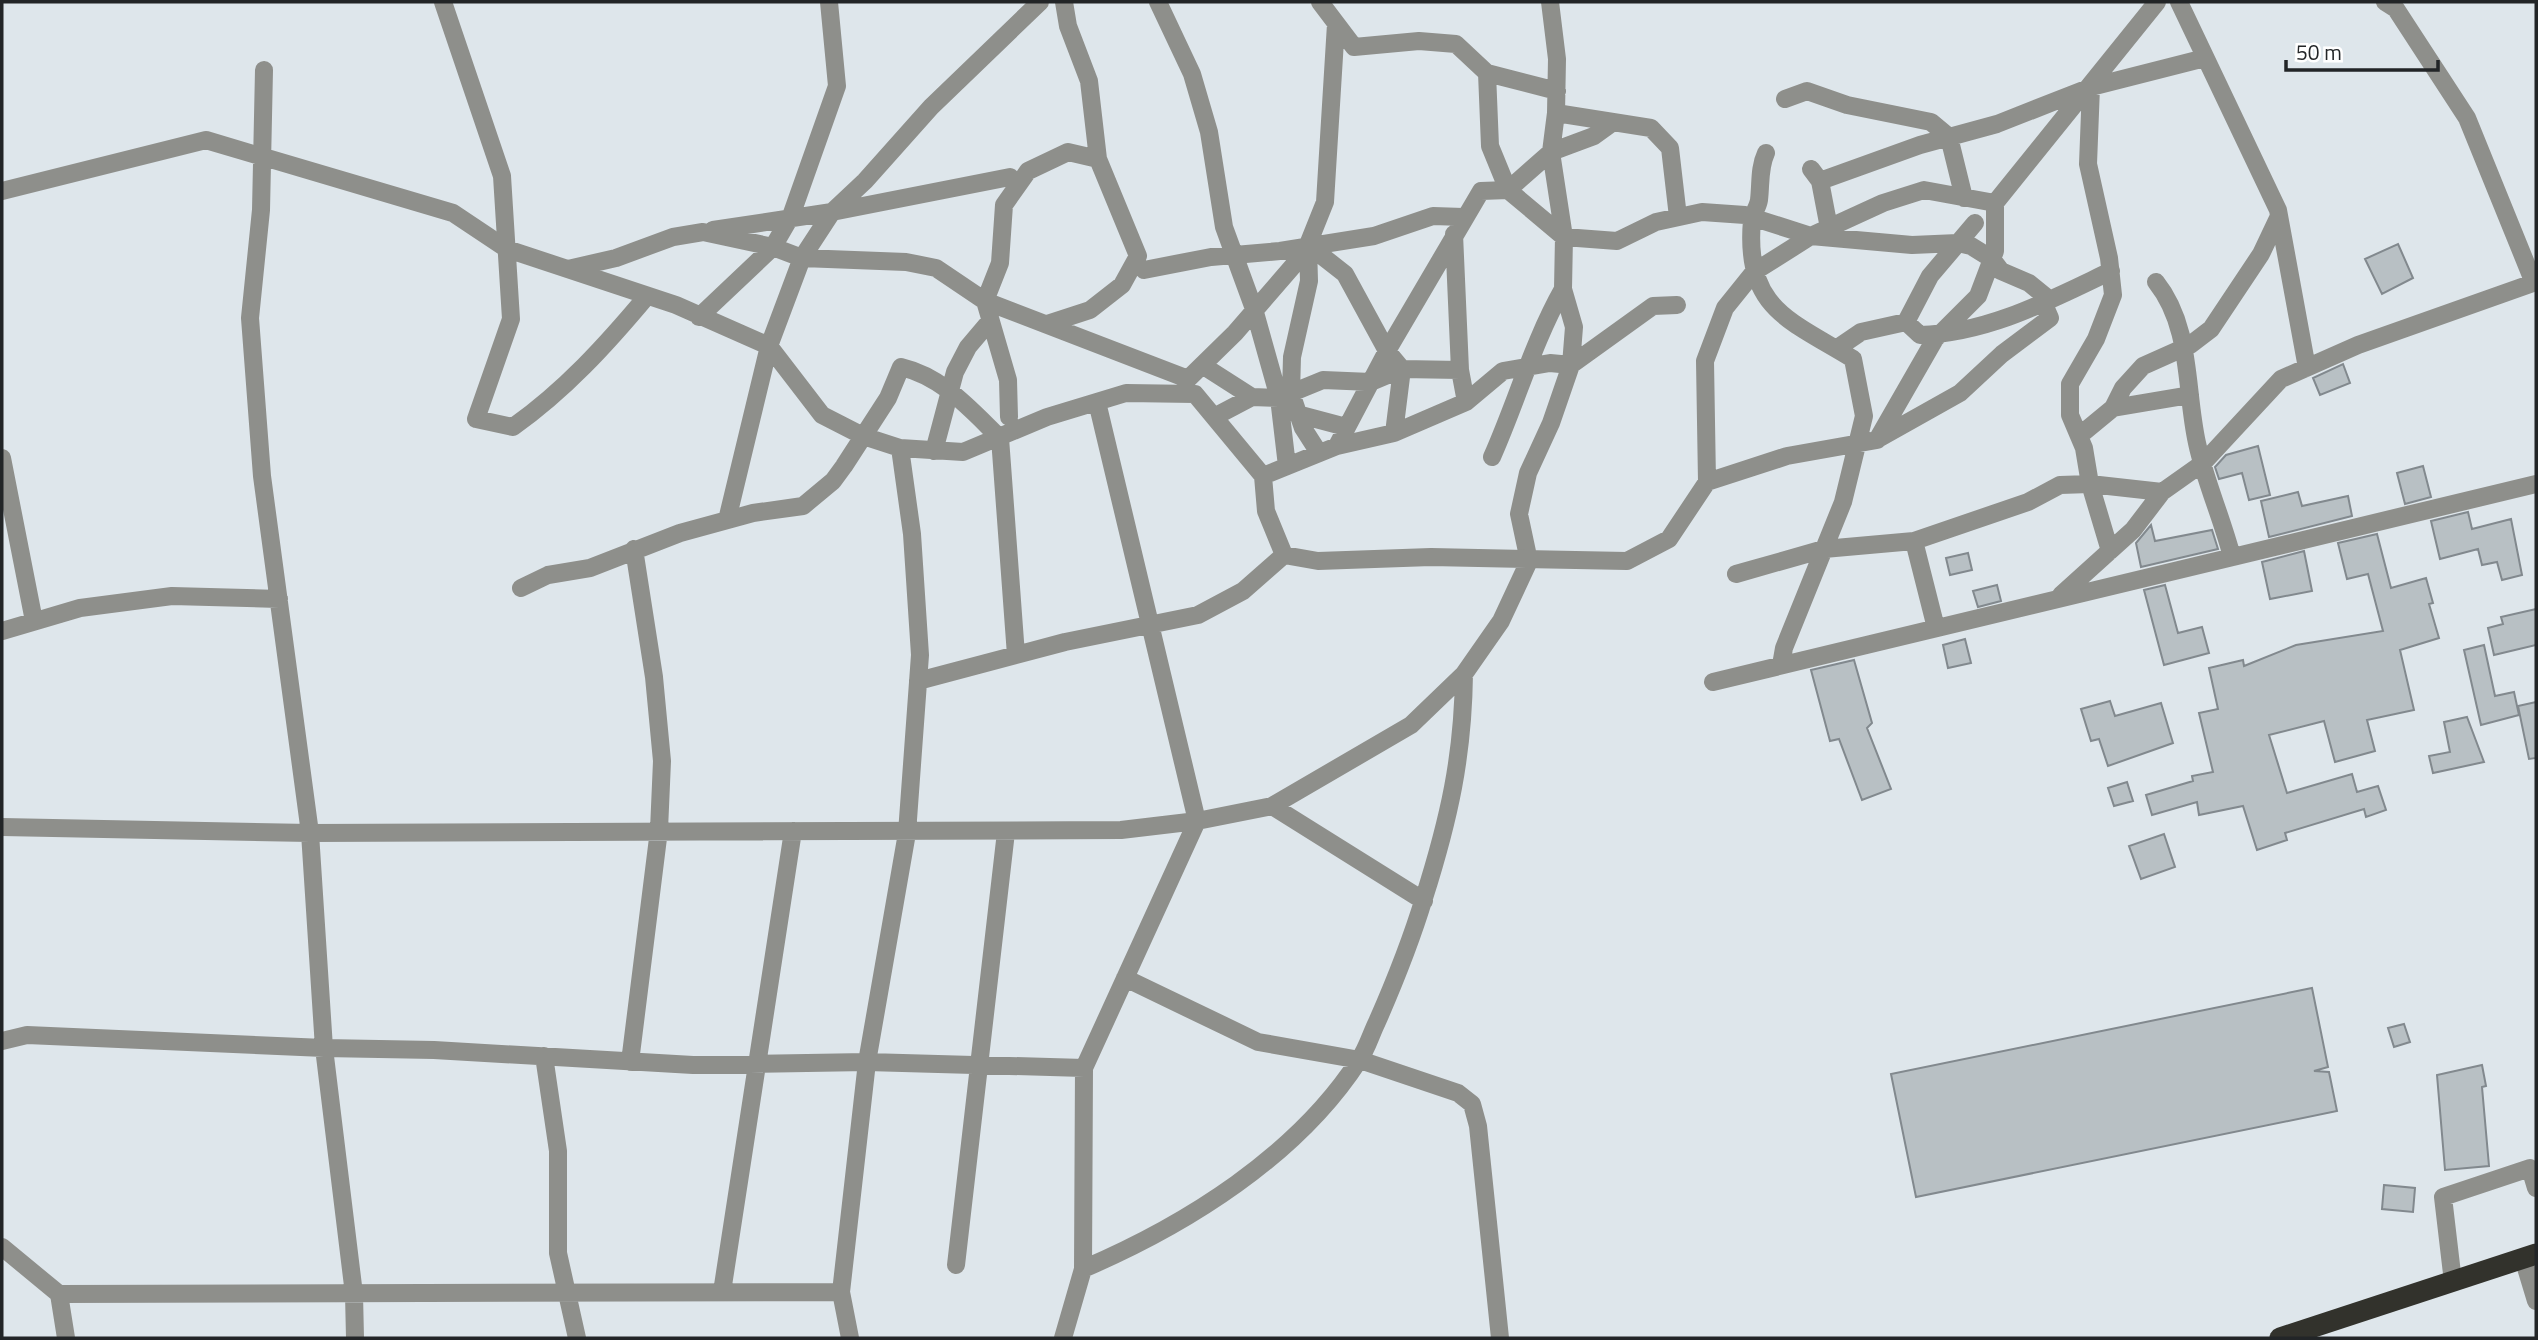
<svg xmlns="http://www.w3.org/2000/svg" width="2538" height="1340" font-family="'Titillium Web',sans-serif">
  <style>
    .building { fill: #b8c0c4; stroke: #82898e; stroke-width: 2 }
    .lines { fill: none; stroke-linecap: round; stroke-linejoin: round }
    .street { stroke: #8e8f8b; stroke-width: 18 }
    .highway { stroke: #32322c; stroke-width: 21 }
  </style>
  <rect width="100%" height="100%" fill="#dee6eb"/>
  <!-- building -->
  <path class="building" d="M2398,244L2413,278L2382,294L2365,259Z
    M2343,364L2350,383L2320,395L2313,378Z
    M2258,446L2270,495L2249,500L2242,473L2219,479L2215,467L2226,455Z
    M2423,466L2431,497L2405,504L2397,473Z
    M2298,492L2302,506L2348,496L2352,516L2269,537L2261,501Z
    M2468,512L2472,529L2511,519L2522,575L2502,580L2497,562L2482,565L2478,549L2440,559L2431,521Z
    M2151,525L2155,541L2212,530L2218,549L2141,567L2136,543Z
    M2377,534L2391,588L2426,578L2433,603L2429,604L2439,638L2400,650L2414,710L2367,720L2375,751L2335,762L2324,721L2269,735L2287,793L2352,774L2357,792L2378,786L2386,810L2366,817L2364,809L2285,833L2287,840L2257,850L2243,806L2199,815L2197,802L2152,815L2146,795L2193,781L2192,776L2213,772L2199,713L2218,709L2209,668L2243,660L2244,666L2296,645L2383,631L2368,574L2347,579L2338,543Z
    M2304,551L2312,591L2270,599L2262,562Z
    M1968,553L1972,570L1950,575L1946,558Z
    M1997,585L2001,601L1978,607L1973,591Z
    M2165,585L2178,633L2202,627L2209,653L2164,665L2144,590Z
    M2536,609V645L2494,655L2488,628L2503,624L2501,617Z
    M1965,639L1971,663L1948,668L1943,645Z
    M2484,645L2495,696L2514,692L2519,715L2481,725L2464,650Z
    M1854,660L1872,723L1867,728L1891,789L1862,800L1839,739L1830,741L1811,670Z
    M2110,701L2115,716L2161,703L2173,743L2108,766L2099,739L2091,741L2081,709Z
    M2536,702V758L2529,759L2518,706Z
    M2467,717L2484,762L2433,773L2429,756L2450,752L2444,722Z
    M2127,782L2133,801L2114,806L2108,788Z
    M2164,834L2175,867L2141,879L2129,846Z
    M2312,988L2328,1067L2314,1071L2329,1072L2337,1111L1916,1197L1891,1074Z
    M2404,1024L2410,1042L2394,1047L2388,1028Z
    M2482,1065L2486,1086L2482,1087L2489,1166L2445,1170L2437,1075Z
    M2384,1185L2415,1188L2413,1212L2382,1209Z"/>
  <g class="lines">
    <!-- street -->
    <path class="street" d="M443,2L502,176L511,319L476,419L513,427C565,390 606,345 647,296
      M1158,2L1192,74L1209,132L1224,227L1254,309L1279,398L1287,466
      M1320,2L1354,47L1419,41L1456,44L1487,73
      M2179,2L2278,210L2307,368
      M2385,2L2396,9L2467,118L2534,283
      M264,70L261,210L250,318L262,476L310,833L324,1048L354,1294L355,1338
      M2091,87L2088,164L2109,258L2113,295L2096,339L2070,384V415L2084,448L2090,484L2110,551
      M1557,91L1487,73L1490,146L1508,190L1564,237L1617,241L1656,222L1702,212L1745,215L1811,236L1912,245L1958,243L1975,223
      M1785,99L1807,91L1847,105L1931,122L1949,137L1964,198
      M1556,113L1651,128L1670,148L1678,217
      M1766,153C1759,168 1761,183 1759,200C1758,207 1753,213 1752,220C1744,309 1790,320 1853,359L1864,416L1843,502L1784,648L1781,665
      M1811,169L1820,181L1829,228
      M1820,181L1920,145L1997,124L2091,87L2205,58
      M2,191L206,140L453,213L507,249L676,305L769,346L822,415L863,436L900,448L963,452L1047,417L1126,393L1195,394L1263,476L1266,511L1284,555L1318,561L1431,557L1627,561L1669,539L1707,482L1787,456L1877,440L1935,339L1978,296L1995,251V203L2157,2
      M713,230L832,212L1010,177
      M1454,234L1460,370L1466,402
      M1308,245L1345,274L1387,351L1402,369L1394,433
      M1308,245L1309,281L1292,357L1291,393L1303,428L1319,453
      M568,269L616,258L673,237L703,232L773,247L802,258L906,262L936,268L985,301L1188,379L1235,333L1305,252L1325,202L1336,24
      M1144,270L1211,257L1280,251L1374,236L1433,216L1463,217
      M2156,282C2192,327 2185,389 2197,443C2205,481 2222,518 2232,557
      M699,317L773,247L791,216L837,86L829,2
      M1906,322L1920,335C1989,333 2050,300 2111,271
      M1047,324L1090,310L1122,285L1138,256L1098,159L1089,81L1068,26L1064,2
      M1836,349L1861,332L1906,322L1930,276L1958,243L1971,246L1992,259L2001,271L2029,283L2045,296L2044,304L2050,318L2002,354L1960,393L1878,439
      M1202,365L1252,397
      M2113,408L2190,395
      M1297,414L1346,427
      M1009,417L1008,380L985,301L1000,263L1004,205L1028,171L1068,152L1098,159
      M1214,417L1252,397L1279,398L1323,380L1371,382L1402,369L1460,370
      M2079,436L2113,408L2123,388L2143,366L2190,345L2211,329L2261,254L2279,216
      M1337,446L1387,351L1481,191L1508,190L1551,152L1594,136L1612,123
      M934,451L955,372L968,347L990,321
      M1492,457C1517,401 1533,342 1563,289
      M2,458L34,621
      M1263,476L1337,446L1394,433L1466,402L1503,371L1550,363L1571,365L1653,306L1677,305
      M1707,482L1705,361L1725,308L1754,272L1811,236L1883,203L1924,190L1995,203
      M727,520L769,346L802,258L832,212L865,181L931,107L1040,2
      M1914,541L1936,628
      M1736,574L1824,549L1914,541L2028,502L2060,485L2090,484L2162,492
      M521,588L548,575L590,568L680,533L753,513L803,506L833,481L844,466L888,398L901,367C943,377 970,409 1000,438L1016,655
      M2061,595L2133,530L2162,492L2203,463L2281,379L2358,345L2536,282
      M2,631L80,608L172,596L279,599
      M918,681L1065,642L1198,615L1243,591L1284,555
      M1713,682L2536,484
      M1272,806L1424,901
      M2,827L310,833L1121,830L1197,821L1272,806L1411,725L1464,674L1501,621L1529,561L1519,514L1528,473L1551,423L1571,365L1574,327L1563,289L1564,237L1551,152L1556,113L1557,59L1550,2
      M1125,978L1258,1042L1360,1060L1458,1093L1472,1104L1478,1126L1500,1338
      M2,1041L27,1035L324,1048L434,1050L693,1065L867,1062L1084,1068L1083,1269L1063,1338
      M544,1056L558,1151V1253L577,1338
      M630,1062L659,830L662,761L654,677L634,549
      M1084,1068L1197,821L1097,402
      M2,1247L59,1294L66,1338
      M2523,1258L2536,1301
      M956,1265L1006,832
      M1083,1269C1186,1225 1297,1156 1359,1060C1367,1049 1371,1034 1377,1022C1395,981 1411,941 1424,898C1449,819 1463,757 1464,674
      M2453,1282L2443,1197L2530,1168L2536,1188
      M722,1292L793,831
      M841,1292L850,1338
      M59,1294L841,1292L867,1062L907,833L920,655L912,534L900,448"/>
    <!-- highway -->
    <path class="highway" d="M2280,1338L2536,1254"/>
  </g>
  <!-- border -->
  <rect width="2538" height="1340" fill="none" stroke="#222527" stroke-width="7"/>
  <!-- scale -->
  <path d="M2286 60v10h152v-10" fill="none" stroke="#222527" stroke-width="3.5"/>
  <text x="2296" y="60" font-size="21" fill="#222527" stroke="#ffffff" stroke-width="5" paint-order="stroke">50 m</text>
</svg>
